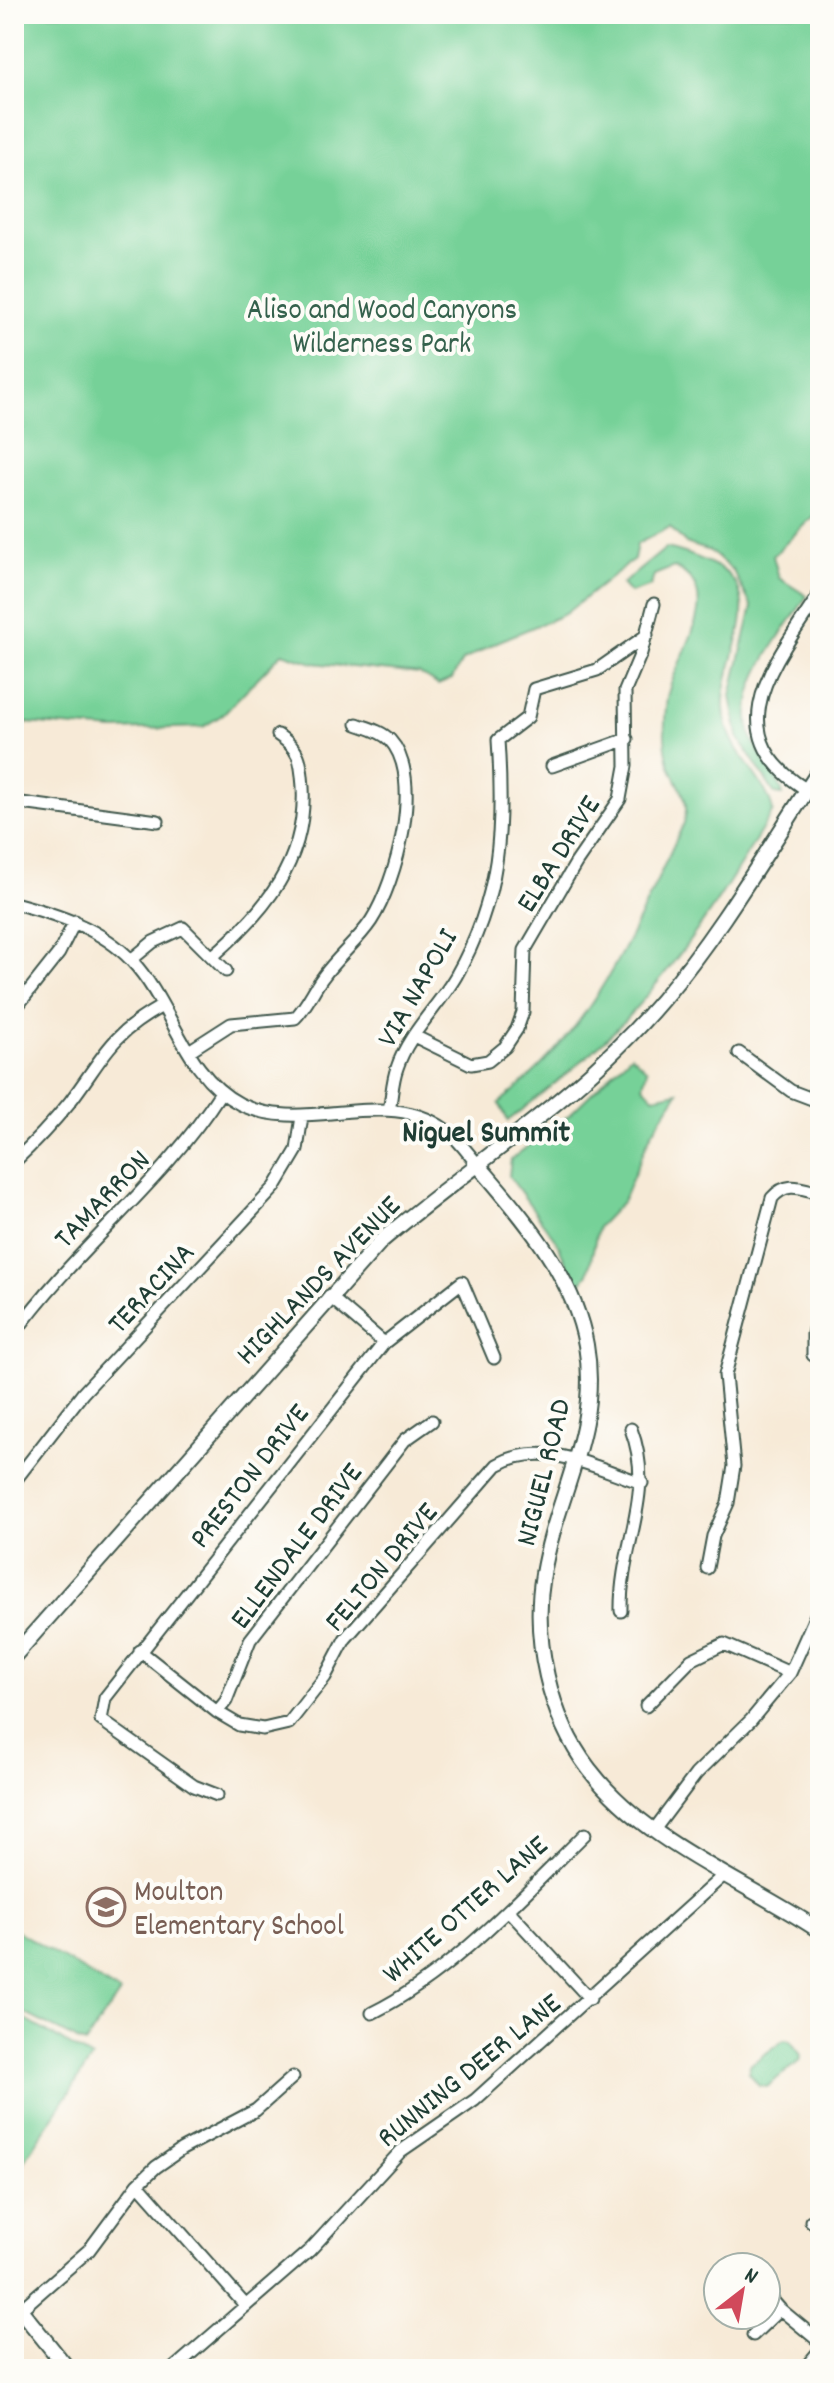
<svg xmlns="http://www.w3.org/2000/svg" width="834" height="2383" font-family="Dekko,sans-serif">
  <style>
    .green { fill: #76d198; stroke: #4a8766; stroke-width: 2 }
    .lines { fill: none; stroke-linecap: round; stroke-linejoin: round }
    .minor-casing { stroke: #3f574c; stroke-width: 15 }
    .major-casing { stroke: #3f574c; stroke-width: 18 }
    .minor { stroke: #fff; stroke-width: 11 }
    .major { stroke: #fff; stroke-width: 14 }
    .labels { text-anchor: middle; stroke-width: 8; stroke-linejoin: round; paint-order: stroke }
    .park-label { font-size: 30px; fill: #35624d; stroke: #fdfcf7 }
    .street-label { font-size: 30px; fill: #1f3d34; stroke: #fdfcf7 }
    .education-label { font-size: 30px; fill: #785e54; stroke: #fdfcf7; text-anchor: start }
    .neighbourhood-label { font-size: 32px; font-weight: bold; fill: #1f3d34; stroke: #fdfcf7 }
  </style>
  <rect width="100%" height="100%" fill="#fdfcf7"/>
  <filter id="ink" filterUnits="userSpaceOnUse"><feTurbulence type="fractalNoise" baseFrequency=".0125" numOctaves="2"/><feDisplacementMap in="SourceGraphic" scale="16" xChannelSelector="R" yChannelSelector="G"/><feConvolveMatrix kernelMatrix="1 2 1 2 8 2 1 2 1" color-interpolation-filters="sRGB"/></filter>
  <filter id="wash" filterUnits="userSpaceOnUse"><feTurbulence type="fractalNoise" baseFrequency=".006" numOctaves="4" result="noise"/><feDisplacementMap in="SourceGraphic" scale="32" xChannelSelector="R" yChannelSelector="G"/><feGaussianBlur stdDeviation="1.8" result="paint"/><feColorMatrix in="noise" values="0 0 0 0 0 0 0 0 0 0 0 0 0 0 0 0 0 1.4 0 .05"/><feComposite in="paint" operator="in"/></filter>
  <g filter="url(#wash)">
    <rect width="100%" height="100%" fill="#f7ead7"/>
    <!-- green -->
    <path class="green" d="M14,14H820V509L773,556L779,578L807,596C782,636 735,684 751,736C759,759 778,773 783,795L775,794L738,737L731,695L752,607L733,571L710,551L685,543L670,527L637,544L634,559L565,614L497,642L462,661L452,679L438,685L420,674L313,663L282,653L222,715L203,727L115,730L14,722Z
      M666,548C683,551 697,557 712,564C774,593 721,660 724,708C727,755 764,773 773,811C729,885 683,958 624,1021C589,1058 548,1089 508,1121L499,1103C598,1026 632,932 684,823C691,796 679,790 670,766C663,745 664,720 667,698C674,658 730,593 674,567L654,575L651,586L630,593L622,584Z
      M631,1055L647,1070L643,1085L654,1097L678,1092L650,1136L623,1201L598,1227L588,1274L577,1288L557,1242L509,1176L511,1159L568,1116Z
      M14,1929L120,1993L85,2044L14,2008Z
      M14,2013L92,2058L14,2177Z
      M784,2040L790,2041L801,2055L800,2061L766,2087L759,2086L749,2072L750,2065Z"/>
  </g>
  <g filter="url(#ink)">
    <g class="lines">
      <!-- minor casing -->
      <g class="minor-casing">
        <path id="minor" d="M552,766L627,739
          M807,790C713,732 777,660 820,593
          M14,802L158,821
          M14,903C56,914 101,928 132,961C173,1005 184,1075 240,1104C307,1137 388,1081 451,1134C461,1143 470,1156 479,1166
          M213,956C265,911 307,861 303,787C301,761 301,750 278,735
          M131,960L153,942L183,928L226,971
          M14,1010L59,953L75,921
          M414,1036L471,1064L488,1061L505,1047L517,1029L523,1012L525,950L576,863L620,799L626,766L625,691L641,653L654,604
          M189,1051L231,1024L295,1018C307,1006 313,990 323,977C337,957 357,942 371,921C396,882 425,778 390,740C381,731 368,728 357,724
          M739,1053L791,1091L820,1102
          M389,1110C392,1097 392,1081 397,1068C408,1034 438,1007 456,976C501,897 504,828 498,740L528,717L534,689L597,670L647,635
          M14,1162C33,1144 52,1124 69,1103C105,1056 107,1037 162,1006
          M329,1296L384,1343
          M14,1334C76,1248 164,1182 221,1092
          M813,1355V1334L820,1301
          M14,1482L83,1393L275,1187L297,1150L302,1116
          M707,1568L713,1536L728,1503L734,1466L725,1375L772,1198C787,1181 800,1188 820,1193
          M621,1611C620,1543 656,1495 631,1429
          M140,1651L217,1712L239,1725L263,1729L289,1723L325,1677L345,1639L497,1465C543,1438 596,1468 642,1483
          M646,1706L691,1660L724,1644L790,1673
          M217,1712L226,1701L250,1640L405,1440L432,1421
          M217,1795L194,1786L101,1720L105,1698L384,1343L462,1282L494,1358
          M654,1830L696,1774L751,1720L790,1673L820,1606
          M508,1910L590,1999
          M372,2013C451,1974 522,1896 585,1834
          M138,2184L246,2306
          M811,2221L820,2227
          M766,2293L780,2309L820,2342
          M20,2310L89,2250L138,2184L156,2167L182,2149L256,2110L293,2077
          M753,2335L780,2309
          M173,2369L310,2250L401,2151L475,2100L725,1874
          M804,2369L820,2350"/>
      </g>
      <!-- major casing -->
      <g class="major-casing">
        <path id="major" d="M479,1166C523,1217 574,1276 586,1345C601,1430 556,1495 543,1574C532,1638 549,1717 589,1769C646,1844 744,1880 820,1931
          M14,1656L381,1241C476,1161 581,1096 662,1000C722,929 769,847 820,770
          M14,2302L68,2369"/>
      </g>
      <!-- minor -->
      <use href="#minor" class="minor"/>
      <!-- major -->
      <use href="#major" class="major"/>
    </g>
  </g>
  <!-- icons -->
  <defs>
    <g id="school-ring" transform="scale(2)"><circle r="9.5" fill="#fdfcf7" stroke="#8d6e63" stroke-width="1.5"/><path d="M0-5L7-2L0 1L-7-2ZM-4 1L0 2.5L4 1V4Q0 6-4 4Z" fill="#8d6e63"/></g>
  </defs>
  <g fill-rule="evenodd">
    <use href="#school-ring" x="106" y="1907"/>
  </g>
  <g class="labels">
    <!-- park labels -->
    <g class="park-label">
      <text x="382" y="318">Aliso and Wood Canyons<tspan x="382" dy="34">Wilderness Park</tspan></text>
    </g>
    <!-- street labels -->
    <g class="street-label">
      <text transform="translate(557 853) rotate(-58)" y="10">ELBA DRIVE</text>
      <text transform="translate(416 987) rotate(-60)" y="10">VIA NAPOLI</text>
      <text transform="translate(101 1198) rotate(-46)" y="10">TAMARRON</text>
      <text transform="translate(317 1279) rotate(-46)" y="10">HIGHLANDS AVENUE</text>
      <text transform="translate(150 1287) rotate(-47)" y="10">TERACINA</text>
      <text transform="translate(542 1472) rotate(-76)" y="10">NIGUEL ROAD</text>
      <text transform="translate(248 1475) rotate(-52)" y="10">PRESTON DRIVE</text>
      <text transform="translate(295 1545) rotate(-53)" y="10">ELLENDALE DRIVE</text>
      <text transform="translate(380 1566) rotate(-50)" y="10">FELTON DRIVE</text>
      <text transform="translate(464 1908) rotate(-41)" y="10">WHITE OTTER LANE</text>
      <text transform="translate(468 2069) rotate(-39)" y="10">RUNNING DEER LANE</text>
    </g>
    <!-- education labels -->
    <g class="education-label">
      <text x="134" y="1900">Moulton<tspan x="134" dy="34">Elementary School</tspan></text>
    </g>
    <!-- neighbourhood labels -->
    <g class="neighbourhood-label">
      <text x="486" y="1141">Niguel Summit</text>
    </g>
  </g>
  <!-- margin -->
  <rect width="834" height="2383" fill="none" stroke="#fdfcf7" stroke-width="48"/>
  <!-- north arrow -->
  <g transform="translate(742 2291) rotate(31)"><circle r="38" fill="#fdfcf7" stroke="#a4b0a9" stroke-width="2"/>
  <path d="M0-6L14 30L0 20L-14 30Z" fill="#d1495b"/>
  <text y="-12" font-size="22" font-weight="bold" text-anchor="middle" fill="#1f3d34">N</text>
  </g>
</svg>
